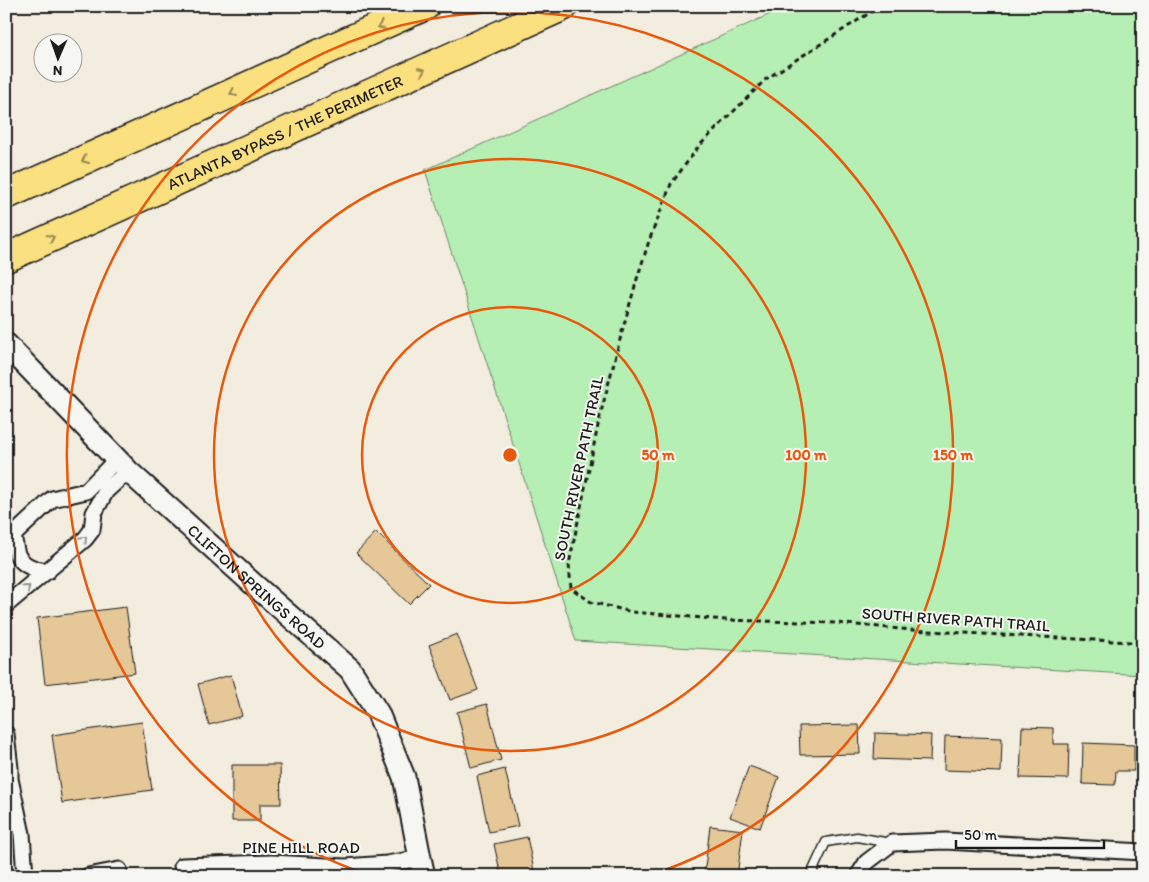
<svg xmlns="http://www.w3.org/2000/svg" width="1149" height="882" font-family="Itim,sans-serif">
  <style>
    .green { fill: #b6efb3; stroke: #698668 }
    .building { fill: #e5c798; stroke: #1c1c1c }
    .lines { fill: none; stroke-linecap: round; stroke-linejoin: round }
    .lane-casing { stroke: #1c1c1c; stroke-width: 11 }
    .street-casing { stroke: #1c1c1c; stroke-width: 19 }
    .secondary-casing { stroke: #1c1c1c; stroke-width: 25 }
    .highway-casing { stroke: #1c1c1c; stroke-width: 31 }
    .path { stroke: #1c1c1c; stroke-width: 3; stroke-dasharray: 5 4; stroke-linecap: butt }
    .lane { stroke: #f6f6f2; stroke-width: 8 }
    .street { stroke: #f6f6f2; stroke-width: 15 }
    .secondary { stroke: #f6f6f2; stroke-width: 21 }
    .highway { stroke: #fbe080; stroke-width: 28 }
    .oneway { stroke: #978853 }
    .oneway2 { stroke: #949492 }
    .ring { fill: none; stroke: #e8590c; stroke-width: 2.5 }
    .labels { text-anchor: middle; stroke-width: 4; stroke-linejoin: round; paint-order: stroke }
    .street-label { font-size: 16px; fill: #1c1c1c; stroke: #f6f6f2 }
    .centre { fill: #e8590c; stroke: #f6f6f2; stroke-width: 2.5 }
    .ring-label { font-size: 15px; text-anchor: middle; font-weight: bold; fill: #e8590c; stroke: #f6f6f2; stroke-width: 4; stroke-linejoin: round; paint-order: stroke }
  </style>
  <rect width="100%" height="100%" fill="#f3ede0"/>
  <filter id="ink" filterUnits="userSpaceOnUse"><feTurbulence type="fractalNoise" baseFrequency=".02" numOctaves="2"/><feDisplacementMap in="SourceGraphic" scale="10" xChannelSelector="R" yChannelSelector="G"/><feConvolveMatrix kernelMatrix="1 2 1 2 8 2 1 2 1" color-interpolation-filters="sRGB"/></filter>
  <g filter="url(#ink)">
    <!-- green -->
    <path class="green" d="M788,6H1143V675L576,641L425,170Z"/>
    <!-- building -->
    <path class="building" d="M376,532L429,584L409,604L356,553Z
      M126,607L135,673L45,684L37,618Z
      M457,634L478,690L450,700L429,645Z
      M231,675L242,716L209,725L198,684Z
      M487,704L501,760L471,768L457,712Z
      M142,722L152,790L62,803L52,735Z
      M859,725L860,754L800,755L799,726Z
      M1022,727L1053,728V744H1069L1068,779L1020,778Z
      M875,733L931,735L930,761L874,759Z
      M945,736L1002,738L1001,772L944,770Z
      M1083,743L1134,745V771H1116L1115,785L1082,784Z
      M232,765H280L281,804H260V821H232Z
      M749,766L779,777L760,828L730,817Z
      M505,769L518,826L489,832L477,776Z
      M710,826L743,830L737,876H704Z
      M527,837L535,876H501L494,844Z"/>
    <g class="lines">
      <!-- lane casing -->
      <g class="lane-casing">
        <path id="lane" d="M814,876L813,870L826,842L857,837L890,843"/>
      </g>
      <!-- street casing -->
      <g class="street-casing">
        <path id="street" d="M13,536C15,542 15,551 18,556C24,567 37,570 48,571
          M6,542L52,499L86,491L117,459
          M6,605L85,539L92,530L94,513L106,491L128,471
          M6,734L10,768V779L22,834L25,876
          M182,866L272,863L345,867L387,864L420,858
          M88,876L119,870
          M858,876L867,862L892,843L945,841L1143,852"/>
      </g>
      <!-- secondary casing -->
      <g class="secondary-casing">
        <g id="secondary">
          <path id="s1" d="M6,344L128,471L252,583L350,669L378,713L404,777L420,858L424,876"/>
        </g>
      </g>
      <!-- highway casing -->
      <g class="highway-casing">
        <g id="highway">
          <path d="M6,195L425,6"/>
          <path id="s2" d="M6,258L564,6"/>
        </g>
      </g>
      <!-- path -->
      <path class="path" d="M883,6L871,12L766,79L699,146L671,184L649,241L637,279L623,328L600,416L569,564L571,588L591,602L632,612L726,620L835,623L912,630L1130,642L1143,641"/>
      <!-- lane -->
      <use href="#lane" class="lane"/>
      <!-- street -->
      <use href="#street" class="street"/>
      <!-- secondary -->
      <use href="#secondary" class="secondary"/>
      <!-- highway -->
      <use href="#highway" class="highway"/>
    </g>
    <!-- one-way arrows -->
    <defs><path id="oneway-chevron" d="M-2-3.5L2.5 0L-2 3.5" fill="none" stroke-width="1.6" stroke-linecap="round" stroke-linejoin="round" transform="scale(1.25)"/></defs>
    <g class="oneway">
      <use href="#oneway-chevron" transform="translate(381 26) rotate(156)"/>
      <use href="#oneway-chevron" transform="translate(422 71) rotate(-24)"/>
      <use href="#oneway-chevron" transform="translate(233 93) rotate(156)"/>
      <use href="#oneway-chevron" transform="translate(85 160) rotate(156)"/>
      <use href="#oneway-chevron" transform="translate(51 238) rotate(-24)"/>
    </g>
    <g class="oneway2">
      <use href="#oneway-chevron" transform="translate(84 539) rotate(-47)"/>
      <use href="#oneway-chevron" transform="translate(27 588) rotate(-39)"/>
    </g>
  </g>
  <!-- distance rings -->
  <g class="ring">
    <circle cx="510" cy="455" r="148"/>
    <circle cx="510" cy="455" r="296"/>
    <path d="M369 875A443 443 0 1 1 651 875"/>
  </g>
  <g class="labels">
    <!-- street labels -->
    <g class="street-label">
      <text dy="6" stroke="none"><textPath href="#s2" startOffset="306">ATLANTA BYPASS / THE PERIMETER</textPath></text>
      <text transform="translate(578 468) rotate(-78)" y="6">SOUTH RIVER PATH TRAIL</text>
      <text dy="6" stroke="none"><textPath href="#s1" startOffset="349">CLIFTON SPRINGS ROAD</textPath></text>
      <text transform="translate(956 619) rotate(4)" y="6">SOUTH RIVER PATH TRAIL</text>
      <text x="301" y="853">PINE HILL ROAD</text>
    </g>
  </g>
  <circle cx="510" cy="455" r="8" class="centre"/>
  <g class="ring-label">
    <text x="658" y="460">50 m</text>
    <text x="806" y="460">100 m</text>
    <text x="953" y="460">150 m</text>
  </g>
  <!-- margin -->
  <rect width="1149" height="882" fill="none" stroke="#f6f6f2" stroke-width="25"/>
  <rect x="12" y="12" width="1124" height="857" fill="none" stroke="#1c1c1c" stroke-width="2" filter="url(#ink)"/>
  <!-- north arrow -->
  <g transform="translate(58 58) rotate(182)"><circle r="24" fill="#f6f6f2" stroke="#9f9f9c"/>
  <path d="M0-4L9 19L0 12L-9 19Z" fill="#1c1c1c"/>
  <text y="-8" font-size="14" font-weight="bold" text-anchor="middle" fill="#1c1c1c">N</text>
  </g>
  <!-- scale -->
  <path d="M956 840v8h148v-8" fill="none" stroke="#1c1c1c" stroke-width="2.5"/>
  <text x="964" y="840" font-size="15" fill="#1c1c1c" stroke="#f6f6f2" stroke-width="4" paint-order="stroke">50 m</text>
</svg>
